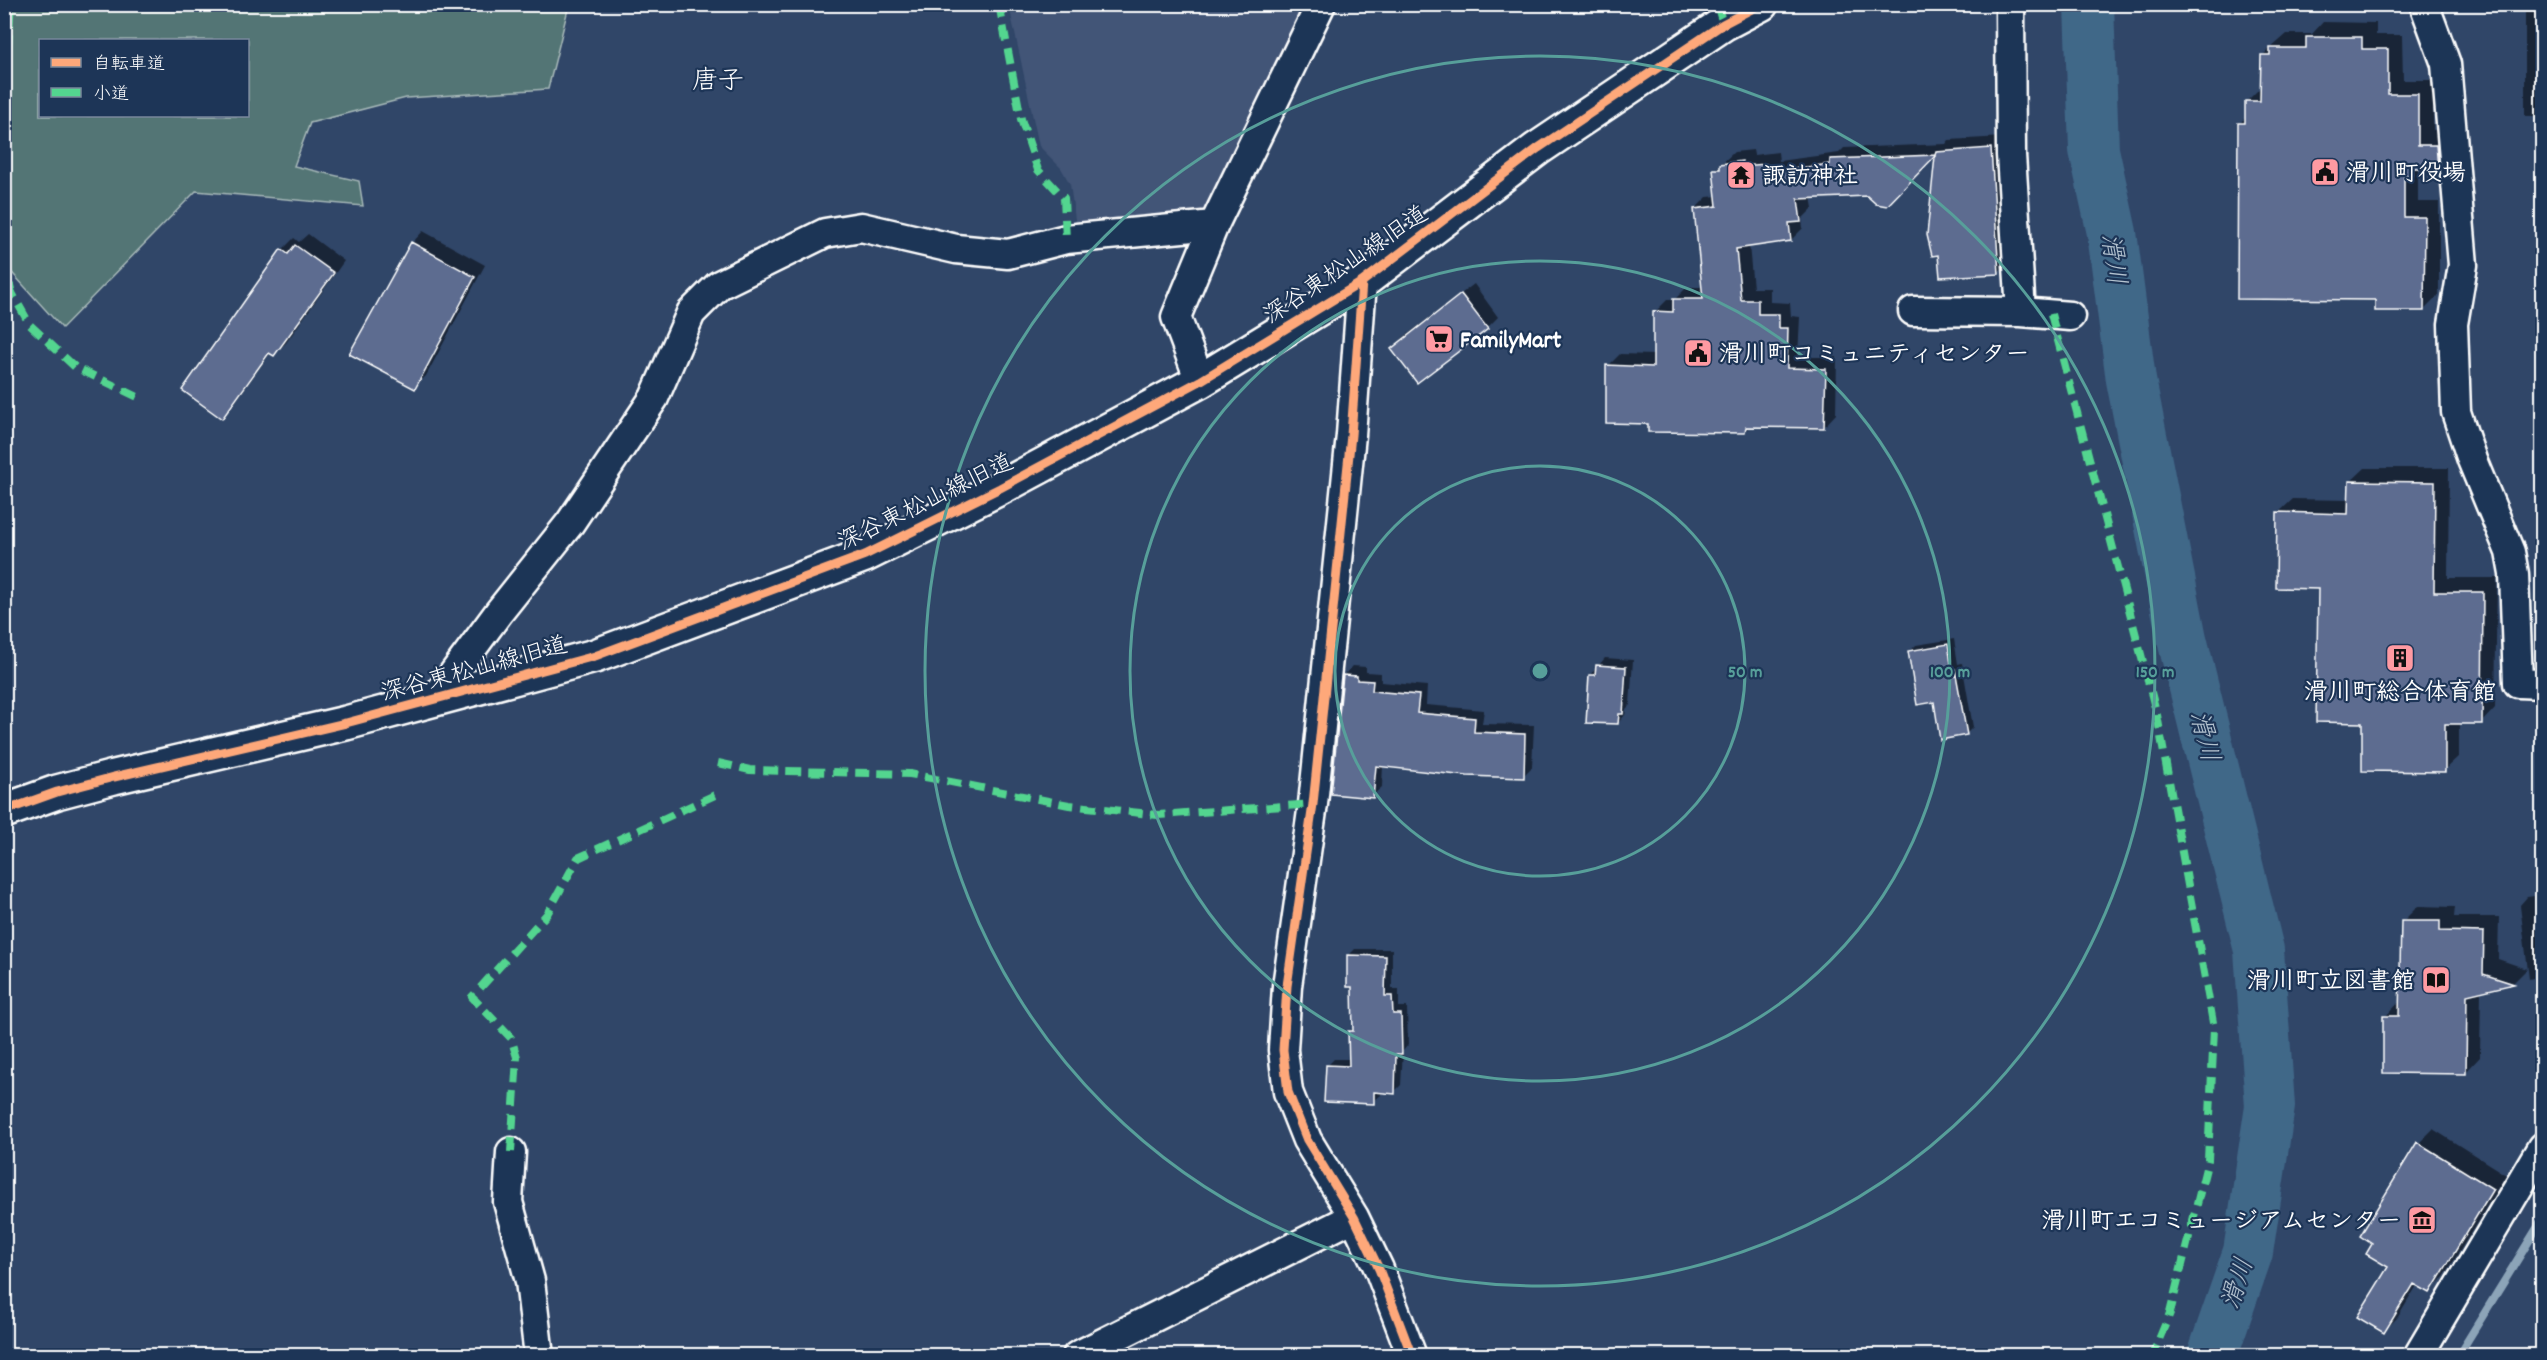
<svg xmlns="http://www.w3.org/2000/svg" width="2547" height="1360" font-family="Dekko,'Klee One',sans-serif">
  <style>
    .built { fill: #425477 }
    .green { fill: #537575; stroke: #a9baba; stroke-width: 1.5; fill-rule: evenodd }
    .shadow { fill: #0007 }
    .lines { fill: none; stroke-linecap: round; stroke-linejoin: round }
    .stream { stroke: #8ca4b8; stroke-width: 8 }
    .river { stroke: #406788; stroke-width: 50 }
    .building { fill: #5d6c90; stroke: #fff; stroke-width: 1.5 }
    .minor-casing { stroke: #fff; stroke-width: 33 }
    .tertiary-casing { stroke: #fff; stroke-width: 38 }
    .minor { stroke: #1d3557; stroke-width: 28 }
    .tertiary { stroke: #1d3557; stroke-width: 33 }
    .quiet { stroke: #53d58f; stroke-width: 8; stroke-dasharray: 15 8; stroke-linecap: butt }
    .cycleway-casing { stroke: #1d3557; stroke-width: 13 }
    .cycleway { stroke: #fea87a; stroke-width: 9 }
    .ring { fill: none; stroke: #579f9a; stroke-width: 3 }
    .labels { text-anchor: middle; stroke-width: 4.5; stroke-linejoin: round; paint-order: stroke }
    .poi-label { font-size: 24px; font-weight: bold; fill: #fff; stroke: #1d3557; text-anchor: start }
    .street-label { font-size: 24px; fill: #fff; stroke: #1d3557 }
    .neighbourhood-label { font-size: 26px; fill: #fff; stroke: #1d3557 }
    .water-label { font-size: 26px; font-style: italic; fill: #b3c2cf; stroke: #1d3557 }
    .centre { fill: #579f9a; stroke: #1d3557; stroke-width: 3 }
    .ring-label { font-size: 18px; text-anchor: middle; font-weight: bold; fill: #579f9a; stroke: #1d3557; stroke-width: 4.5; stroke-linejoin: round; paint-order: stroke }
  </style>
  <rect width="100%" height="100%" fill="#304668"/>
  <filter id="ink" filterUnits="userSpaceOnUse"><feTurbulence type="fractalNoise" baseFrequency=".0167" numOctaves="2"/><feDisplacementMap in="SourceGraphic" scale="12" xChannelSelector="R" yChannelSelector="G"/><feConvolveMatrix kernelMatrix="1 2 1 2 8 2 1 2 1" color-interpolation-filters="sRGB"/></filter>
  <g filter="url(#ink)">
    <!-- built -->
    <path class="built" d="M1009,5H1304L1206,211L1076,226L1070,184L1061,168L1039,146Z"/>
    <!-- green -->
    <path class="green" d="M5,4H569V5L548,89L406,98L310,123L294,166L359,181L363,206L196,191L62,328L5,265ZM40,40H248V116H40Z"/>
    <!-- shadow -->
    <path class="shadow" d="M2525,4H2542V116H2525Z
      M2323,22L2376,23V35H2402L2403,80H2433V130H2451L2453,152L2438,167L2418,166V202H2439V295L2424,310L2377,298L2239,124L2246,117V102L2262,86L2263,55L2287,34H2312Z
      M2003,137L2011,260L1999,272L1937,152L1887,204L1868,195L1811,197L1813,208L1802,219L1803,228L1791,240L1749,245L1753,288H1770V302L1790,303L1791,316L1800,317L1798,357H1837L1836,414L1824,427L1751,425L1745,432L1649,423L1608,366L1620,354L1655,355V312L1667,300H1674L1687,287H1703L1695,209L1707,197L1718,196L1715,170L1734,152L1753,150L1754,155L1778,152L1779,161L1839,153L1844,148L1946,144L1949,140Z
      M423,231L485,265L426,376L414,387L412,243Z
      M308,234L344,261L286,343L274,354L271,352L233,405L222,417L184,390L282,250L294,238L299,242Z
      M1474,284L1498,317L1487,328L1393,349L1404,337Z
      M2365,468H2449L2448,578H2497L2495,708L2481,723L2459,722V756L2444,770L2364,721L2319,588L2278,513L2293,499L2350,500V482Z
      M1954,639L1958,664L1962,663L1973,727L1966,734L1910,651L1916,645Z
      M1605,658L1633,660L1630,705L1626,709L1625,715L1618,723L1590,675Z
      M1353,666L1366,667V672L1381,673V682L1427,686L1426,705L1484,710L1482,724L1534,725L1532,767L1523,776L1383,765L1382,787L1372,796L1344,675Z
      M2542,895V976L2529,979L2520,905L2527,897Z
      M2418,906L2455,907L2454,917H2499L2498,959L2527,969L2513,983L2481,990L2480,1057L2465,1073L2385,1017L2400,1001L2403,921Z
      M1355,949H1392V989H1399V1007H1407L1408,1045L1403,1051L1401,1085L1394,1092L1381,1091V1095L1373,1102L1327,1066L1334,1059H1350V1031L1354,1027L1353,986L1348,956Z
      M2433,1129L2506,1175L2444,1277L2429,1291L2418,1284L2398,1317L2384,1331L2390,1267L2419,1143Z"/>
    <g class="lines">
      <!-- stream -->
      <path class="stream" d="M2458,1356L2542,1220"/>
      <!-- river -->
      <path class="river" d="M2089,4L2094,150L2112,233L2131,380L2182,639L2259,950L2270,1106L2248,1252L2212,1356"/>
    </g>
    <!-- building -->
    <path class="building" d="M2306,37H2362V49H2388V94H2418V145H2436L2438,168H2412V175H2404V217H2425L2424,311H2375V300L2237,299L2238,123H2245V101H2260L2261,55H2270V48H2306Z
      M1991,148L1999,274L1940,277L1938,255L1932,256L1927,235L1935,156L1887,206L1876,204L1867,196L1798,199L1801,222L1789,223L1791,241L1736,249L1741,300H1758V314H1779V328H1788L1787,368L1826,369L1824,428L1746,427L1745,433L1648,432V424L1606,423V365L1653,367V311L1673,312V299H1703L1694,209L1717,206L1713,169H1720V164L1742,161V166L1766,164L1768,172L1830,164V159L1935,155L1936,152Z
      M411,242L475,277L415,389L349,354Z
      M295,245L334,273L274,356L269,353L222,419L182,390L281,249L288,254Z
      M1461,294L1488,329L1417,383L1391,349Z
      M2349,481L2435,482L2434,592H2483L2482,724H2445V772L2362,771V723L2316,722L2318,589L2276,588L2277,512L2348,514Z
      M1948,644L1952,670L1955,669L1967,735L1940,740L1934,702L1917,705L1908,651Z
      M1596,665L1626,667L1623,714H1619L1618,724L1586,723L1589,675H1595Z
      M1343,675L1357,676V680L1373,681L1372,691L1419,695L1417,713L1475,718L1474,732L1525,734L1524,778L1467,776L1376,766L1373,798L1331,794Z
      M2401,921H2440V931L2484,932L2483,974L2514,984L2467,995L2466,1074L2383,1073V1016H2399Z
      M1347,955L1386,956L1385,996H1392L1393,1014H1401L1402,1054H1396L1395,1094L1374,1092V1104L1324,1102L1326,1065L1349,1066L1348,1031H1353L1352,987H1347Z
      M2417,1142L2493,1189L2430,1293L2414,1284L2384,1333L2357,1317L2388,1267L2366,1254L2372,1244L2360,1236Z"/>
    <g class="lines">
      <!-- minor casing -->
      <g class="minor-casing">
        <path id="minor" d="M2010,4L2011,155L2021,312
          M2424,4L2446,64L2463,265L2453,324L2456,412L2472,460L2510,552L2514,574L2518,683L2542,684
          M1362,282L1351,435L1313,804L1287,986L1283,1050L1288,1092L1307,1140L1354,1217L1379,1269L1412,1356
          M1913,311L2021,312L2070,316
          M1200,381L1176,317L1214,225L1321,4
          M434,700L499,612L570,523L654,398L691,313L719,285L825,233L861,227L956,249L1008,254L1066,239L1214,225
          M511,1152L508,1202L530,1281L539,1356
          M1077,1356L1354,1217
          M2418,1356L2542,1147"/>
      </g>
      <!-- tertiary casing -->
      <g class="tertiary-casing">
        <path id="tertiary" d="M4,811L57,792L114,777L346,723L595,656L865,555L1000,488L1200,381L1362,282L1537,149L1723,24L1761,4"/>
      </g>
      <!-- minor -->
      <use href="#minor" class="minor"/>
      <!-- tertiary -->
      <use href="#tertiary" class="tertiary"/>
      <!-- quiet -->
      <path class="quiet" d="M999,4L1021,119L1038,170L1064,198L1066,239
        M1717,4L1723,24
        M4,95L11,4
        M4,262L12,293L30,325L75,367L138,397
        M2051,314L2157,715L2214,1028L2208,1160L2170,1313L2152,1356
        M718,763L750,770L910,774L1069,805L1158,815L1313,804
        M511,1152L517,1057L511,1038L472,997L547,914L578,858L717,794"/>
      <!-- cycleway casing -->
      <g class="cycleway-casing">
        <path id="cycleway" d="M1362,282L1351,435L1313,804L1287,986L1283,1050L1288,1092L1307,1140L1354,1217L1379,1269L1412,1356
          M4,811L57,792L114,777L346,723L595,656L865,555L1000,488L1200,381L1362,282L1537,149L1723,24L1761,4"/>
      </g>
      <!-- cycleway -->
      <use href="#cycleway" class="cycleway"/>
    </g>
  </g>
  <!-- distance rings -->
  <g class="ring">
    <circle cx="1540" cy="671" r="205"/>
    <circle cx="1540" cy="671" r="410"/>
    <circle cx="1540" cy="671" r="615"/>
  </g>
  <!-- icons -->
  <defs>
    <g id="civic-square" transform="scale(1.5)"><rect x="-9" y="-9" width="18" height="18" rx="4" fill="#ff9aa2" stroke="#1d3557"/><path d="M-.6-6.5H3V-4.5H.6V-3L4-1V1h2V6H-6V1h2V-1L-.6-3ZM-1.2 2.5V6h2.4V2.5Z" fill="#111"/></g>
    <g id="temple-square" transform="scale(1.5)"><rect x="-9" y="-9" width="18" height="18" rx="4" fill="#ff9aa2" stroke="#1d3557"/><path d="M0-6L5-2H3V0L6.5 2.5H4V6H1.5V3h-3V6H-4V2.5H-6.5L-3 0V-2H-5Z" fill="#111"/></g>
    <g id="supermarket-square" transform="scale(1.5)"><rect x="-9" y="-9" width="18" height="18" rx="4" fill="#ff9aa2" stroke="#1d3557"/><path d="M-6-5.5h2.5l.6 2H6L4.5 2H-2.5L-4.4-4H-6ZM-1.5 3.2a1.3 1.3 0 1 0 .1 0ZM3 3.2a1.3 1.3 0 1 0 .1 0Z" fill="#111"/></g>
    <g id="building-square" transform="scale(1.5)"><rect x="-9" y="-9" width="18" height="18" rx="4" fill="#ff9aa2" stroke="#1d3557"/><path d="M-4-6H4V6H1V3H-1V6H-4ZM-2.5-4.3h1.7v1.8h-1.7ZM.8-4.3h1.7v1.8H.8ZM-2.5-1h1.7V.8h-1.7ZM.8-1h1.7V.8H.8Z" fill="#111"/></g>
    <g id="library-square" transform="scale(1.5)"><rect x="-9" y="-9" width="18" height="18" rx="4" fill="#ff9aa2" stroke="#1d3557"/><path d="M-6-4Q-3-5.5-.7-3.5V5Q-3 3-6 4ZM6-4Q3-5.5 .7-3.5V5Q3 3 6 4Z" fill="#111"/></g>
    <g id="museum-square" transform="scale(1.5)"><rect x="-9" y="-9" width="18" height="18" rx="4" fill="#ff9aa2" stroke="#1d3557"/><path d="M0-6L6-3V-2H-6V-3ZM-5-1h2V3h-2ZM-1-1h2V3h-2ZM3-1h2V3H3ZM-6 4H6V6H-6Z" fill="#111"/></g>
  </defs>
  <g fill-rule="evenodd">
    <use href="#civic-square" x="2325" y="172"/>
    <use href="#temple-square" x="1741" y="175"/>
    <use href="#supermarket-square" x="1439" y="339"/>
    <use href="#civic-square" x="1698" y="353"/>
    <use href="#building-square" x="2400" y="658"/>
    <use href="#library-square" x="2436" y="980"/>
    <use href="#museum-square" x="2422" y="1220"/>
  </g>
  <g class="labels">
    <!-- poi labels -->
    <g class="poi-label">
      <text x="2346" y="180">滑川町役場</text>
      <text x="1762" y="183">諏訪神社</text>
      <text x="1460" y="347">FamilyMart</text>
      <text x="1719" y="361">滑川町コミュニティセンター</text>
      <text x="2400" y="699" text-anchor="middle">滑川町総合体育館</text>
      <text x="2415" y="988" text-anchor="end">滑川町立図書館</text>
      <text x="2401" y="1228" text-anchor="end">滑川町エコミュージアムセンター</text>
    </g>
    <!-- street labels -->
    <g class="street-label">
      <text transform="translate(1345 264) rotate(-34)" y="8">深谷東松山線旧道</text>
      <text transform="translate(925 501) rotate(-26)" y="8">深谷東松山線旧道</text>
      <text transform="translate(474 668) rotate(-15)" y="8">深谷東松山線旧道</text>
    </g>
    <!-- neighbourhood labels -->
    <g class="neighbourhood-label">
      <text x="718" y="88">唐子</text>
    </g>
    <!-- water labels -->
    <g class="water-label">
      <text transform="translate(2115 259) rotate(82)" y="9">滑川</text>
      <text transform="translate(2206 736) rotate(76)" y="9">滑川</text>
      <text transform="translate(2236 1283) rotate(-72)" y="9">滑川</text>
    </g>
  </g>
  <circle cx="1540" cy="671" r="9" class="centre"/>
  <g class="ring-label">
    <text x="1745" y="677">50 m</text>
    <text x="1950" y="677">100 m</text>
    <text x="2155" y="677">150 m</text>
  </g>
  <!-- margin -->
  <rect width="2547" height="1360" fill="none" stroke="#1d3557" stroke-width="24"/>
  <rect x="12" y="12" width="2523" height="1336" fill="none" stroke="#fff" stroke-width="2" filter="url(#ink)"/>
  <!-- legend -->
  <rect x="39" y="39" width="210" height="78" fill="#1d3557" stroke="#77869a" stroke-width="1.5"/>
  <rect x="51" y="58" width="30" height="9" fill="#fea87a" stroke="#77869a" stroke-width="1.5"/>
  <text x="93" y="69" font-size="18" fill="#ffffff">自転車道</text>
  <rect x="51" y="88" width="30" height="9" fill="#53d58f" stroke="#77869a" stroke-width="1.5"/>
  <text x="93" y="99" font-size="18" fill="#ffffff">小道</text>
</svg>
